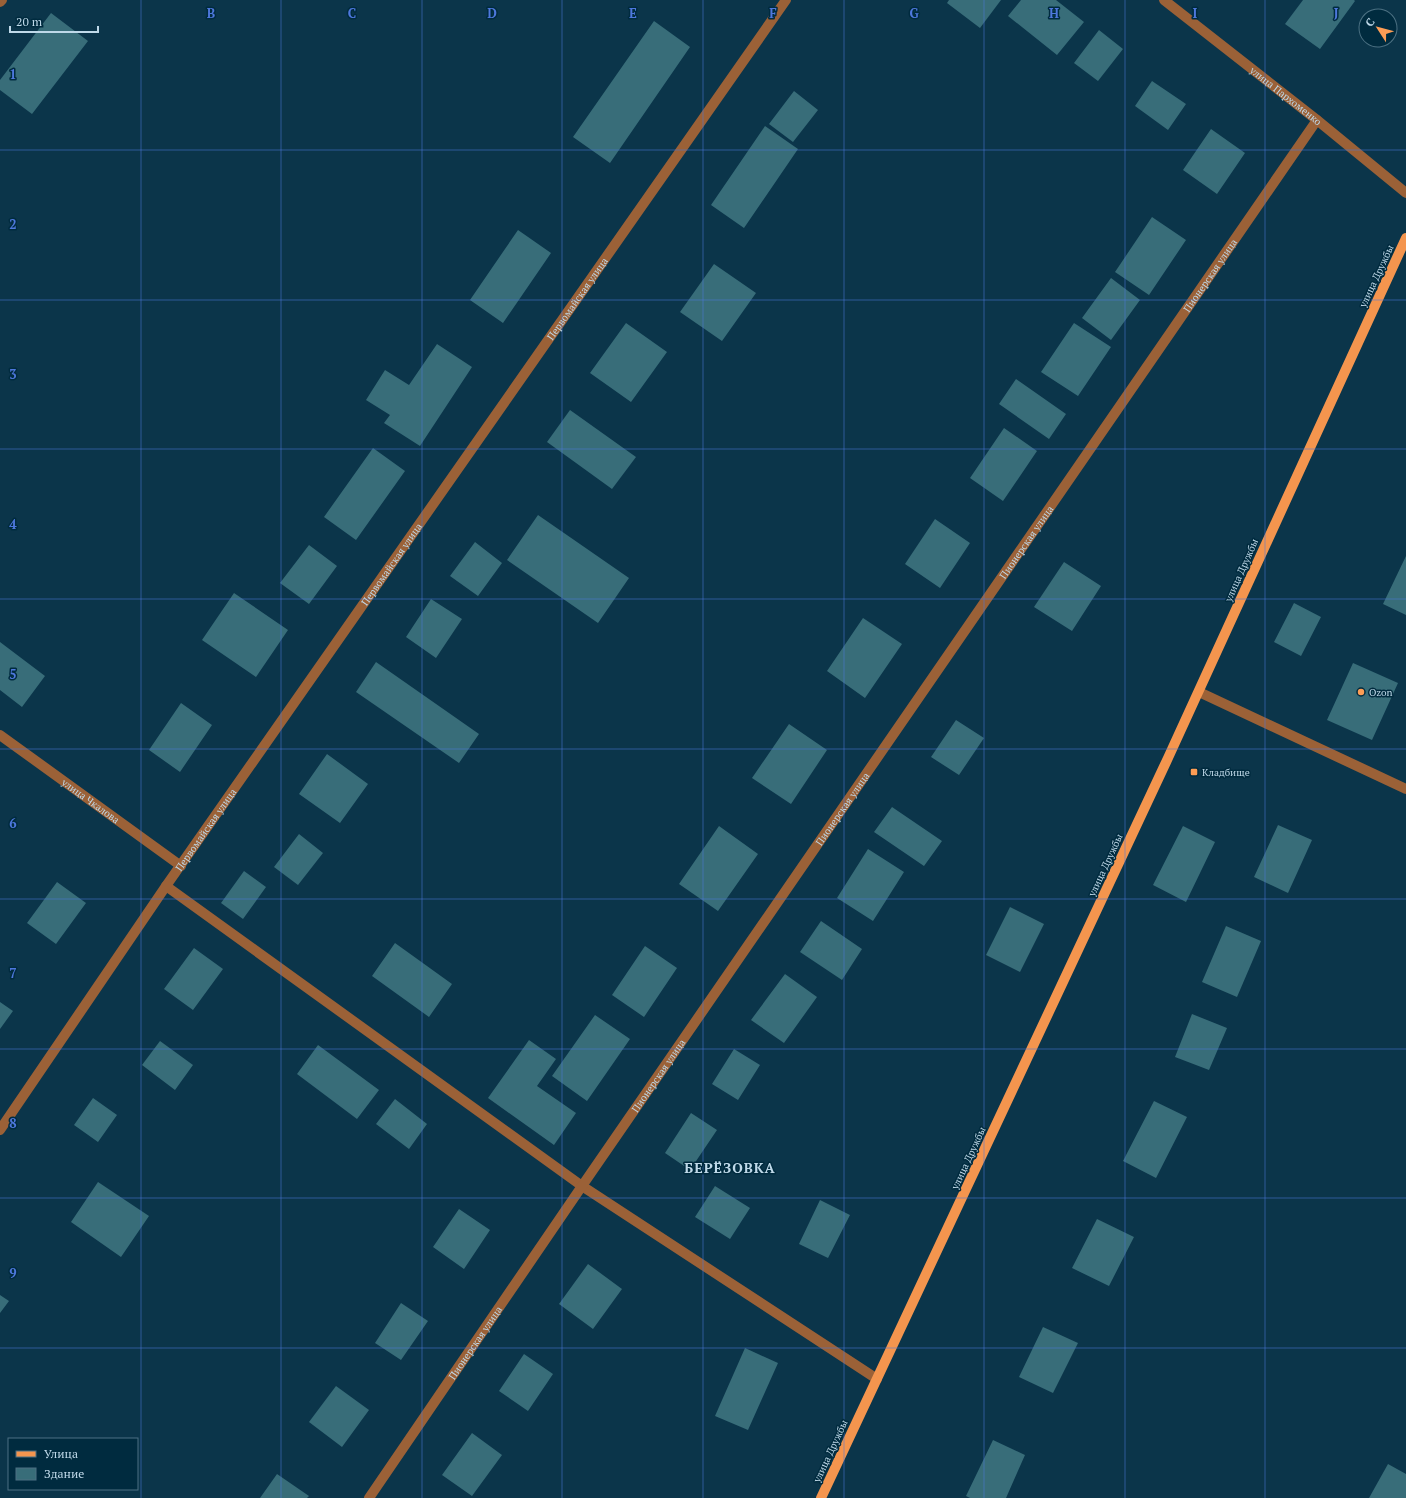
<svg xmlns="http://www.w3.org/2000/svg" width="1406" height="1498" font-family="'PT Serif',serif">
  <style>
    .building { fill: #386d79 }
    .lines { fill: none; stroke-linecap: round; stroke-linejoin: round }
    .minor { stroke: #9b6137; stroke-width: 10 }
    .major { stroke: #f4954e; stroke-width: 10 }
    .grid { fill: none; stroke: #4e78dd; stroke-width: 1; stroke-opacity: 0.55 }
    .poi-dot { fill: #fd9d55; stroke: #002b3f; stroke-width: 1.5 }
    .labels { text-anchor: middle; stroke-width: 3; stroke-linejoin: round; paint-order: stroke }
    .street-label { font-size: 10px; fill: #bfd9e9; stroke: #002b3f }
    .poi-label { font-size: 10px; fill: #bfd9e9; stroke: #002b3f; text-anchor: start }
    .district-label { font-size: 14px; font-weight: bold; letter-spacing: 1px; fill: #bfd9e9; stroke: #002b3f }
    .grid-label { font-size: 13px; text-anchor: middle; font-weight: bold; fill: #4e78dd; stroke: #002b3f; stroke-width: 3; stroke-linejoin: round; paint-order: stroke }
  </style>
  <rect width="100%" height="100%" fill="#0b354a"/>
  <!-- building -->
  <path class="building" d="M949,0H1001L980,28L947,3Z
    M1021,0H1056L1084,22L1057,55L1008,16Z
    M1303,0H1354L1355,1L1320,49L1285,24Z
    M51,13L88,41L32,114L0,90V80Z
    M654,21L690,47L610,163L573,137Z
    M1099,30L1123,49L1098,81L1074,63Z
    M1152,81L1186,104L1168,130L1135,106Z
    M794,91L818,110L793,142L769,124Z
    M765,126L798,149L744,228L711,205Z
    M1211,129L1245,153L1217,194L1183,170Z
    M1152,217L1186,240L1149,295L1115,272Z
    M518,230L551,253L503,323L470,300Z
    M714,264L756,293L722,341L680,312Z
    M1111,278L1140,300L1111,340L1082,318Z
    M626,323L667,352L631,402L590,373Z
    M1074,323L1111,347L1078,396L1041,372Z
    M437,344L472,367L420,446L384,423L390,415L366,400L385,370L409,385Z
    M1016,379L1066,414L1049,439L999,404Z
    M570,410L636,457L612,489L547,442Z
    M1004,428L1037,451L1003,501L970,478Z
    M373,448L405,471L356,540L324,517Z
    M538,515L629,578L598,623L507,560Z
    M935,519L970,543L940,588L905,564Z
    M475,542L502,563L478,596L450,576Z
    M309,545L337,566L309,604L280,583Z
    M1406,556V615L1383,604Z
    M1064,562L1101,586L1072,631L1034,607Z
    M234,593L288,630L256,677L202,640Z
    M431,599L462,619L436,658L406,637Z
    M1294,603L1321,617L1301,656L1274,642Z
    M863,618L902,644L865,698L827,671Z
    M0,642L45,676L22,707L0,690Z
    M376,662L479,734L459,763L356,692Z
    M1353,663L1398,683L1372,740L1327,720Z
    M181,703L212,725L180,772L149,750Z
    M956,720L984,738L959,775L931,757Z
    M789,724L827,750L791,804L752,778Z
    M327,754L368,784L340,823L299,794Z
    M892,807L942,841L924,866L874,832Z
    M1278,825L1312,840L1288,893L1254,877Z
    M719,826L758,854L718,911L679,884Z
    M1183,826L1215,842L1186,902L1153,885Z
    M299,834L323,853L298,885L274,867Z
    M868,849L904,872L873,921L837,898Z
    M244,871L266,887L243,919L221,903Z
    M57,882L86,903L56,944L27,923Z
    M1010,907L1044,924L1020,972L986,955Z
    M821,921L862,949L842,980L800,952Z
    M1226,926L1261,941L1237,997L1202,982Z
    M395,943L452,984L429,1017L372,976Z
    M645,946L677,968L644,1017L612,995Z
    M194,948L223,969L193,1010L164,989Z
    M785,974L817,997L784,1043L751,1020Z
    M0,1002L13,1011L0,1029Z
    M1192,1014L1227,1028L1209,1070L1175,1057Z
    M595,1015L630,1039L587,1101L552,1076Z
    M529,1040L556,1059L537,1086L576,1113L554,1145L488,1098Z
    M160,1041L193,1065L175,1090L142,1065Z
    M318,1045L379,1090L357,1119L297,1074Z
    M734,1049L760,1065L738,1100L712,1084Z
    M93,1098L117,1115L98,1142L74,1125Z
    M395,1099L427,1124L409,1149L376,1124Z
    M1154,1101L1187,1117L1156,1178L1123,1161Z
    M691,1113L717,1130L690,1170L665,1153Z
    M98,1182L149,1216L121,1257L71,1222Z
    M715,1186L750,1208L730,1239L695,1217Z
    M820,1200L850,1215L828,1258L799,1244Z
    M459,1209L490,1230L464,1269L433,1247Z
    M1097,1219L1134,1237L1109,1286L1072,1268Z
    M588,1264L622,1289L593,1329L559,1304Z
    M0,1295L9,1301L0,1313Z
    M401,1303L428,1321L401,1360L375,1343Z
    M1043,1327L1078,1343L1053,1393L1019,1377Z
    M745,1348L778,1363L748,1430L715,1416Z
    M524,1354L553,1374L528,1411L499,1391Z
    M336,1386L369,1410L342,1447L309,1422Z
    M472,1433L502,1455L472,1496L442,1475Z
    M993,1440L1025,1455L1006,1498H970L966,1496Z
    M1388,1464L1406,1474V1498H1369Z
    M277,1474L309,1496L307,1498H260Z"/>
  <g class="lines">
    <!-- minor -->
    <g class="minor">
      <path id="s1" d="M1164,0L1317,120L1406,193"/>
      <path d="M0,2L2,0"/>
      <path d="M1199,692L1406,789"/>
      <path id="s2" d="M0,735L181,866"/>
      <path d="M166,886L582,1186L877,1379"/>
      <path id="s3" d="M0,1130L166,886L786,0"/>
      <path id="s4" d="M369,1498L582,1186L1317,120"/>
    </g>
    <!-- major -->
    <path class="major" d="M821,1498L1168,758L1406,238"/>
  </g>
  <!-- grid -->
  <path class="grid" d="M141,0V1498M281,0V1498M422,0V1498M562,0V1498M703,0V1498M844,0V1498M984,0V1498M1125,0V1498M1265,0V1498M0,150H1406M0,300H1406M0,449H1406M0,599H1406M0,749H1406M0,899H1406M0,1049H1406M0,1198H1406M0,1348H1406"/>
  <!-- markers -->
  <g class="poi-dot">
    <circle cx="1361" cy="692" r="4"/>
    <rect x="1190" y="768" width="8" height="8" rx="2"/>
  </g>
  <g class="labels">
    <!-- street labels -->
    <g class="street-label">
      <text dy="4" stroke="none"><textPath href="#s1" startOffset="155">улица Пархоменко</textPath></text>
      <text dy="4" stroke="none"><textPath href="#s4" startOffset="1484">Пионерская улица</textPath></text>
      <text transform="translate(1376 276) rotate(-65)" y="4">улица Дружбы</text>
      <text dy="4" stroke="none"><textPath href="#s3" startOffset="1012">Первомайская улица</textPath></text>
      <text dy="4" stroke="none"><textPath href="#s4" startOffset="1160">Пионерская улица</textPath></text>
      <text dy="4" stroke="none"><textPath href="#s3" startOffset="688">Первомайская улица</textPath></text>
      <text transform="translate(1241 570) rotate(-66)" y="4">улица Дружбы</text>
      <text dy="4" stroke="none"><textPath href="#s2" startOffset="112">улица Чкалова</textPath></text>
      <text dy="4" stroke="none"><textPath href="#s4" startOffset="836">Пионерская улица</textPath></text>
      <text dy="4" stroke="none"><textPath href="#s3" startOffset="364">Первомайская улица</textPath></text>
      <text transform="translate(1105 865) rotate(-65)" y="4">улица Дружбы</text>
      <text dy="4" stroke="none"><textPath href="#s4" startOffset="512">Пионерская улица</textPath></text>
      <text transform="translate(968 1158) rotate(-65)" y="4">улица Дружбы</text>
      <text dy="4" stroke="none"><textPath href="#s4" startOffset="188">Пионерская улица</textPath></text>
      <text transform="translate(830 1451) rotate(-65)" y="4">улица Дружбы</text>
    </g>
    <!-- poi labels -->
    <g class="poi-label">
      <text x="1369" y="696">Ozon</text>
      <text x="1202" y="776">Кладбище</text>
    </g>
    <!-- district labels -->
    <g class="district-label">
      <text x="730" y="1173">БЕРЁЗОВКА</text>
    </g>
  </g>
  <g class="grid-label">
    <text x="211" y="18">B</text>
    <text x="352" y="18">C</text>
    <text x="492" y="18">D</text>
    <text x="633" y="18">E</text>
    <text x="773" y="18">F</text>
    <text x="914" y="18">G</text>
    <text x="1054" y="18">H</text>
    <text x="1195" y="18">I</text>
    <text x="1336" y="18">J</text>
    <text x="13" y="79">1</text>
    <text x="13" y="229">2</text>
    <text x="13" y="379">3</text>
    <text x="13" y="529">4</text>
    <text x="13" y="679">5</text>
    <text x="13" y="828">6</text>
    <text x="13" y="978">7</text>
    <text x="13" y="1128">8</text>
    <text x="13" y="1278">9</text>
  </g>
  <!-- legend -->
  <rect x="8" y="1438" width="130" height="52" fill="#002b3f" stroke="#4c7183"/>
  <rect x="16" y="1451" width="20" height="6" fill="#f4954e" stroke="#4c7183"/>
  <text x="44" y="1458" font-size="12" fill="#bfd9e9">Улица</text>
  <rect x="16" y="1468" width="20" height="12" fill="#386d79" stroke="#4c7183"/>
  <text x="44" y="1478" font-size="12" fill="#bfd9e9">Здание</text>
  <!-- north arrow -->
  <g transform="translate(1378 28) rotate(306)"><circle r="19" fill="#002b3f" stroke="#4c7183"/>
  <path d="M0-3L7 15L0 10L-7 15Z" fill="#fd9d55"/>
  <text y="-6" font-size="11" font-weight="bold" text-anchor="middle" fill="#bfd9e9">С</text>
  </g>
  <!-- scale -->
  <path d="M10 26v6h88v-6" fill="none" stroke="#bfd9e9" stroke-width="2"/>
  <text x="16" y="26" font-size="12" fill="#bfd9e9" stroke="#002b3f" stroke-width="3" paint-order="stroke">20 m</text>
</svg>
